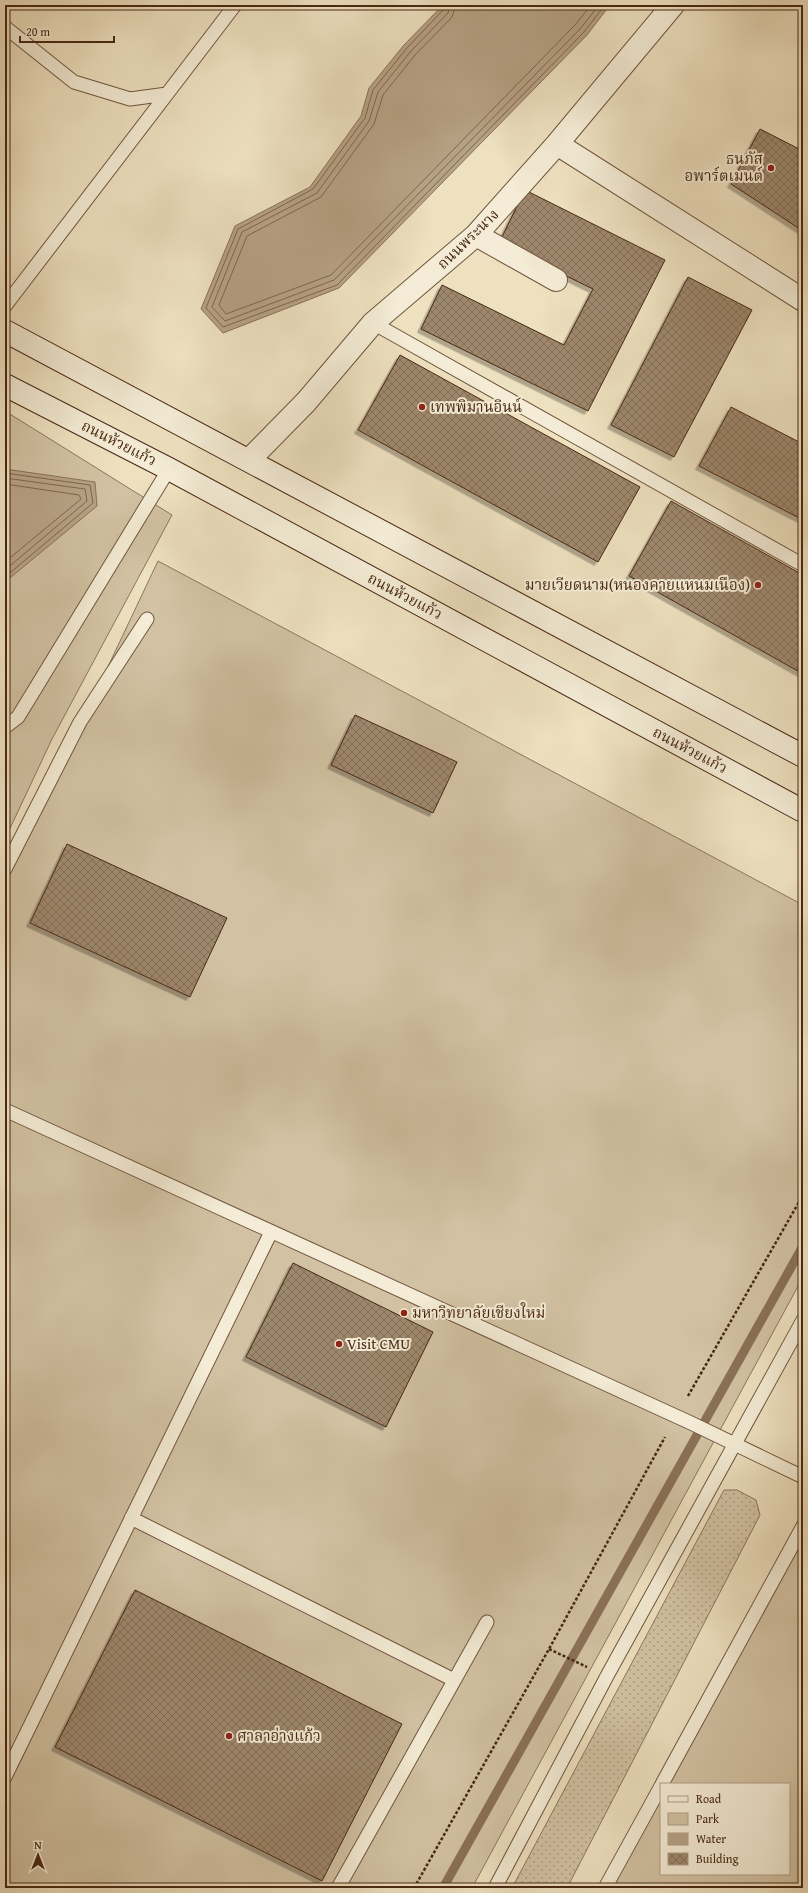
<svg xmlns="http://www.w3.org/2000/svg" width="808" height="1893" font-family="'Gentium Book Plus','Noto Serif Thai',serif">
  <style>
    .grass { fill: url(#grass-dots); stroke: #8d755b }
    .park { fill: #d2c2a3; stroke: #8d755b }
    .water { fill: #b6a285; stroke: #8a7157 }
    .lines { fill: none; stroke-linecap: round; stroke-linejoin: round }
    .shore { stroke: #7f654c; stroke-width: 1 }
    .stream { stroke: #8a7157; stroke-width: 9 }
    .building { fill: url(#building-cross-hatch); stroke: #482813; filter: url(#shadow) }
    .lane-casing { stroke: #72563e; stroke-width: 15 }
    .street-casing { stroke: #72563e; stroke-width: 24 }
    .secondary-casing { stroke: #482813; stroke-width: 24 }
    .path { stroke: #482813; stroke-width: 2.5; stroke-dasharray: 3 2; stroke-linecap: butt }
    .lane { stroke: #f4ecd6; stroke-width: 13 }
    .street { stroke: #f4ecd6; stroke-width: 22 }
    .secondary { stroke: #f4ecd6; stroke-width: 22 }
    .poi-dot { fill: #8f2418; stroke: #f4ecd6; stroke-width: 1.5 }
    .labels { text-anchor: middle; stroke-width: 4; stroke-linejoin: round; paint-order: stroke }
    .poi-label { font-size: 15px; fill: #482813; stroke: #f4ecd6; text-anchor: start }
    .street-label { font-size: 15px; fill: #482813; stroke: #f4ecd6 }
  </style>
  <defs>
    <pattern id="grass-dots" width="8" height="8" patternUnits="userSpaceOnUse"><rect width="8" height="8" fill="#d2c2a3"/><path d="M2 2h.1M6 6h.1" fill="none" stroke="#ac9e84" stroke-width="1.8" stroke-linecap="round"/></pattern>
    <pattern id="building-cross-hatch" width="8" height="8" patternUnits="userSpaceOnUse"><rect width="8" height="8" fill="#9e886d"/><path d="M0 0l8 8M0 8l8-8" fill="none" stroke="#836f58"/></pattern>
    <filter id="shadow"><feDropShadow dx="-3.5" dy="3.5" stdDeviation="0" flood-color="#0004"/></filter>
  </defs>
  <rect width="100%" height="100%" fill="#eee1c0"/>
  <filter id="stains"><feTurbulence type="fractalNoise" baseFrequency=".005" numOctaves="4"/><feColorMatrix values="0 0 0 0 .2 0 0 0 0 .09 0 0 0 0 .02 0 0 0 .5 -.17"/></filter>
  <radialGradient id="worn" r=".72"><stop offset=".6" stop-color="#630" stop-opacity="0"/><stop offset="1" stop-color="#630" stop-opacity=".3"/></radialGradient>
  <!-- grass -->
  <path class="grass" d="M724,1490H737L756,1500L760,1515L567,1888H512Z"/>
  <!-- park -->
  <path class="park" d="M5,411L172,515L52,739L5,839Z
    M158,561L803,905V1277L472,1888H5V884Z
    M803,1526V1888H607L661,1788V1874H789V1784H663Z"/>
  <!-- water -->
  <path class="water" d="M443,5H610L587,35L339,288L223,333L201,309L235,226L310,187L361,116L369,88L404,45Z
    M5,469L95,482L97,506L5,582Z"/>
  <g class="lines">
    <!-- shore -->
    <path class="shore" d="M445,5L444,9L407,48L373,90L365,118L313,189L238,229L206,308L223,327L337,285L584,32L605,5
      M450,5L448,13L411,51L378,92L369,121L317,193L242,232L212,307L225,321L334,280L580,29L599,5
      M456,5L452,17L415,55L383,95L374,124L321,197L247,236L219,305L226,314L331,275L575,25L591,5
      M5,473L90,485L93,503L5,577
      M5,478L85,489L87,501L5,570
      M5,484L79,495L81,499L5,562"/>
    <!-- stream -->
    <path class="stream" d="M443,1888L803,1246"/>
  </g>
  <!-- building -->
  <path class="building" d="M760,129L803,151V231L731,184Z
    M525,190L665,260L588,411L421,329L442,285L564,345L593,289L499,243Z
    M688,277L752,310L674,457L611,425Z
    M400,355L640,487L598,562L358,430Z
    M731,407L803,444V520L699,466Z
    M671,501L803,575V674L629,576Z
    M355,715L457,762L433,813L331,765Z
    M67,844L227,918L190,997L30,923Z
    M293,1263L433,1332L386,1427L246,1357Z
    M135,1590L402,1724L322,1881L55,1747Z"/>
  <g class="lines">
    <!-- lane casing -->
    <g class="lane-casing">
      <path id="lane" d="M5,27L74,82L130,99L167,94
        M5,306L235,5
        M373,323L803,565
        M5,727L18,717L169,469
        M5,869L80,722L147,619
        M5,1110L691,1423L803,1477
        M131,1518L454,1680
        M5,1777L271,1232
        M662,1784L803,1526
        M338,1888L487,1622
        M495,1888L607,1676L803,1320
        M605,1888L661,1786"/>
    </g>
    <!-- street casing -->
    <g class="street-casing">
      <path id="street" d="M557,144L803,300
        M476,235L556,280
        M249,460L306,402L373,323L476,235L557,144L673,5"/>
    </g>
    <!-- secondary casing -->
    <g class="secondary-casing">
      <path id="secondary" d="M5,331L803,756
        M5,385L169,469L803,811"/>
    </g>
    <!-- path -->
    <path class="path" d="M688,1396L803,1195
      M549,1649L587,1667
      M414,1888L549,1649L665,1437"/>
    <!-- lane -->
    <use href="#lane" class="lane"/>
    <!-- street -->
    <use href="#street" class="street"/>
    <!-- secondary -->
    <use href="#secondary" class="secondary"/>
  </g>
  <!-- markers -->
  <g class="poi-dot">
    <circle cx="771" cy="168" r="4"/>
    <circle cx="422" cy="407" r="4"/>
    <circle cx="758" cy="585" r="4"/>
    <circle cx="404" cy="1313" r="4"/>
    <circle cx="339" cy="1344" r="4"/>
    <circle cx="229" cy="1736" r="4"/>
  </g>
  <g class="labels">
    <!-- poi labels -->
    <g class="poi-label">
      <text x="763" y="164" text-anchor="end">ธนภัส<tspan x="763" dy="17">อพาร์ตเมนต์</tspan></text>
      <text x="430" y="412">เทพพิมานอินน์</text>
      <text x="750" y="590" text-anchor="end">มายเวียดนาม(หนองคายแหนมเนือง)</text>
      <text x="412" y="1318">มหาวิทยาลัยเชียงใหม่</text>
      <text x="347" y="1349">Visit CMU</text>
      <text x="237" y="1741">ศาลาอ่างแก้ว</text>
    </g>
    <!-- street labels -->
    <g class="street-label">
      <text transform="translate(468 239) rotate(-44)" y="5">ถนนพระนาง</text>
      <text transform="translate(119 443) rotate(27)" y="5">ถนนห้วยแก้ว</text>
      <text transform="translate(405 596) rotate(28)" y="5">ถนนห้วยแก้ว</text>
      <text transform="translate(690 750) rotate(28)" y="5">ถนนห้วยแก้ว</text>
    </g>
  </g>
  <!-- margin -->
  <rect width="808" height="1893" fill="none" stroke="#eee1c0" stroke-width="20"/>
  <rect x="6" y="6" width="796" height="1881" fill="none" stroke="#482813" stroke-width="2"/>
  <rect x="10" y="10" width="788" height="1873" fill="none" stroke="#482813"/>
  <!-- legend -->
  <rect x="660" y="1783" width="130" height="92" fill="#f4ecd6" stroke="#af9e88"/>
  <rect x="668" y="1796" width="20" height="6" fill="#f4ecd6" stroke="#af9e88"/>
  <text x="696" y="1803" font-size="12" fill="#482813">Road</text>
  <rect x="668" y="1813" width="20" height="12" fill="#d2c2a3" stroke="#af9e88"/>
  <text x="696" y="1823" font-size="12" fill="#482813">Park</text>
  <rect x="668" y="1833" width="20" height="12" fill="#b6a285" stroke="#af9e88"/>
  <text x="696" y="1843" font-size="12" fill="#482813">Water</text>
  <rect x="668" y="1853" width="20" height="12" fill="url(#building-cross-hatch)" stroke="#af9e88"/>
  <text x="696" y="1863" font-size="12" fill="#482813">Building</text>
  <!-- north arrow -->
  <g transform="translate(38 1855)" stroke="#f4ecd6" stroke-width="3" paint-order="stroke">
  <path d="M0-3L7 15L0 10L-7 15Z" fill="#482813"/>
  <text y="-6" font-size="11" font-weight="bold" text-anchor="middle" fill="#482813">N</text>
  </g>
  <!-- scale -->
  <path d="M20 36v6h94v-6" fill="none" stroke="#482813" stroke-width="2"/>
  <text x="26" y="36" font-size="12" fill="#482813" stroke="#f4ecd6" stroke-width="3" paint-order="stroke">20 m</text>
  <rect width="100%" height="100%" filter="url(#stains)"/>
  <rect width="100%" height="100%" fill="url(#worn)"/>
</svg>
